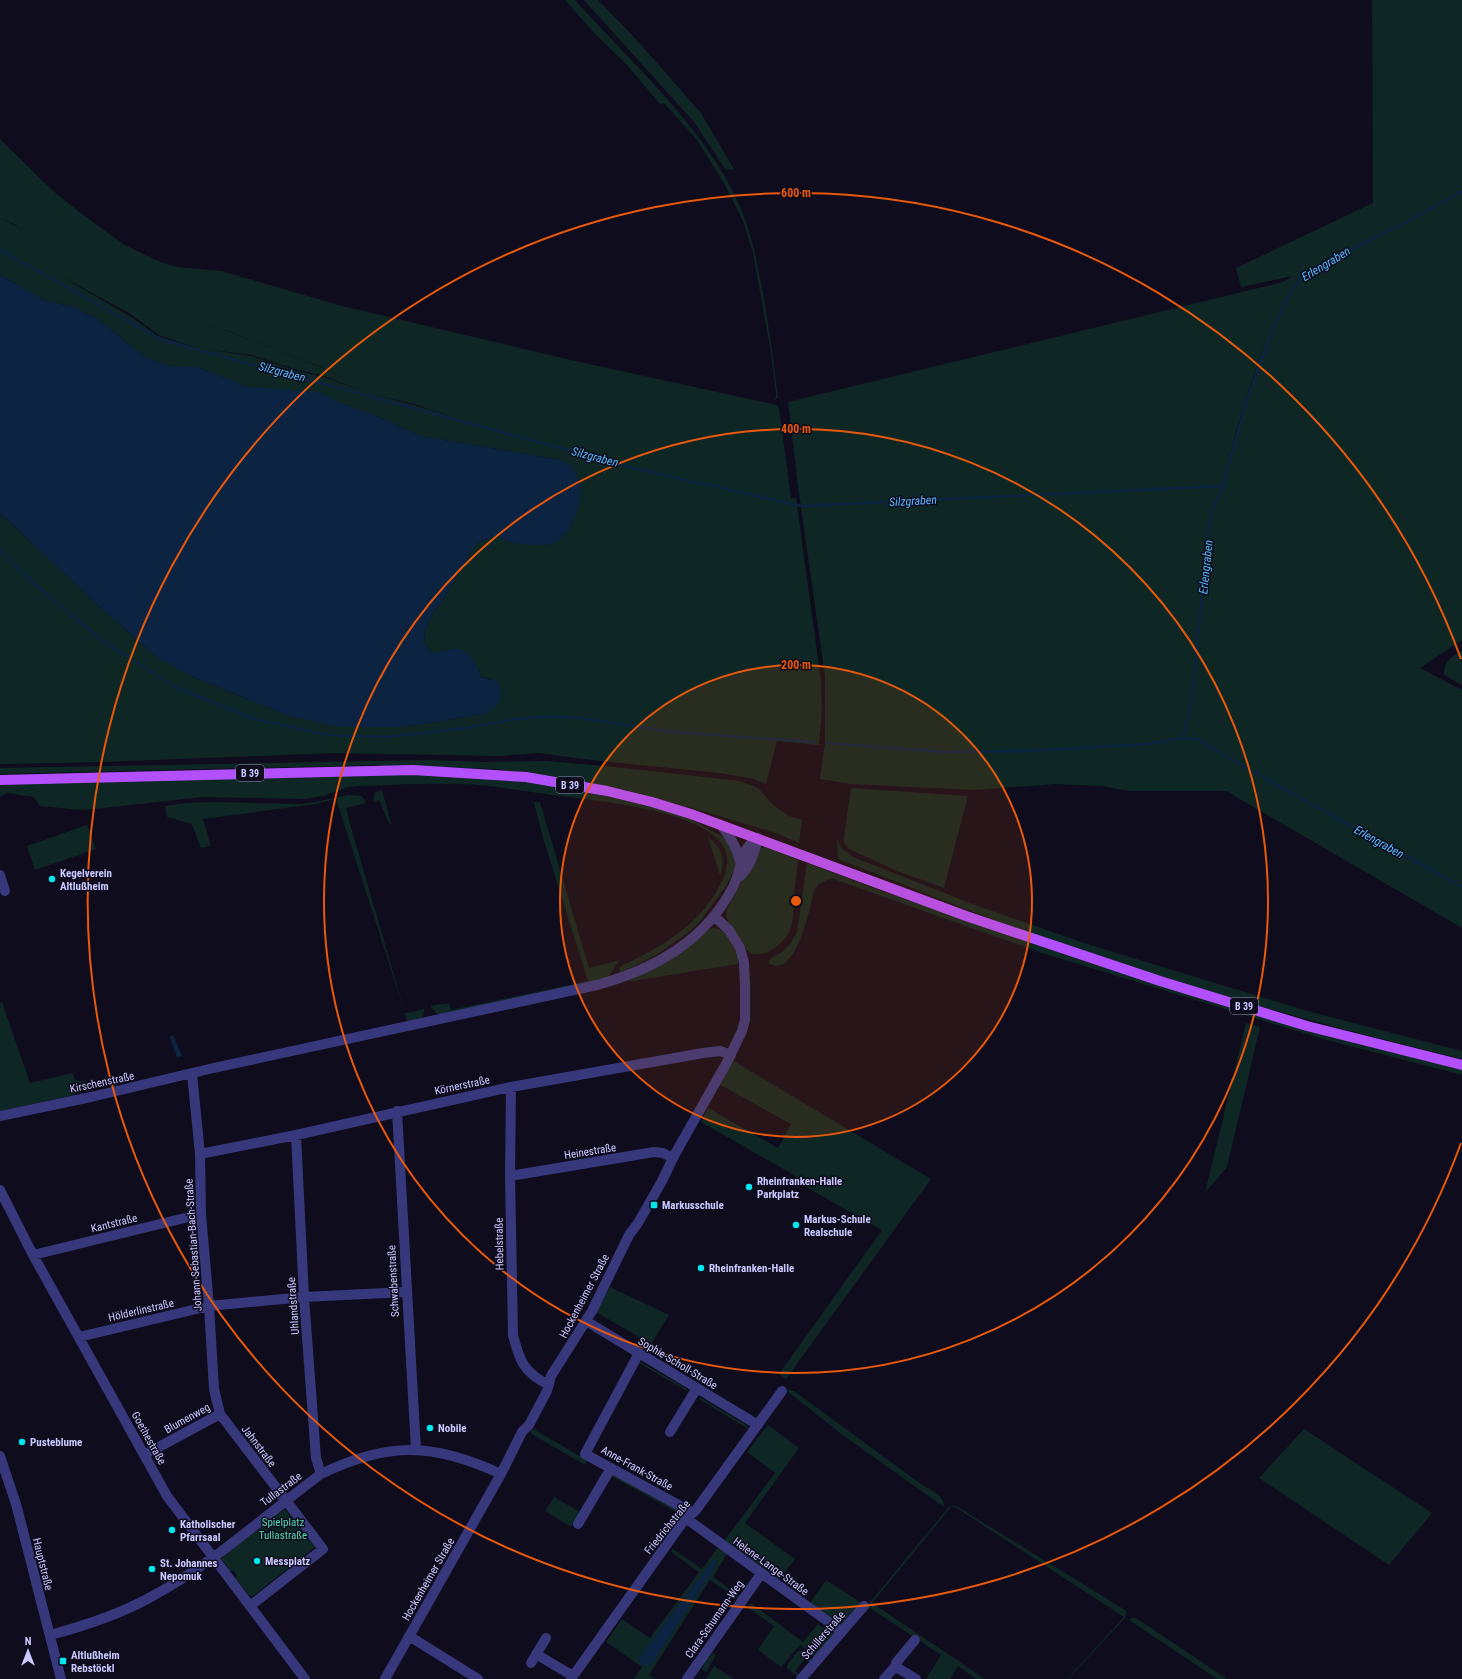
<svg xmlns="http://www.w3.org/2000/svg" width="1462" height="1679" font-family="'Roboto Condensed',sans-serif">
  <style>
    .green { fill: #0f2724; fill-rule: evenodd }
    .water { fill: #0c2341 }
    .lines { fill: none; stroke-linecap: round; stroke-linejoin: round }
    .stream { stroke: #0c2341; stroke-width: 2.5 }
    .minor { stroke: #37387c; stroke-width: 10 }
    .major { stroke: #b350fe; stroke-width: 10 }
    .ring { fill: none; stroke: #e8590c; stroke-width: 2 }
    .poi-dot { fill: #02e6f0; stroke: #0e0c1d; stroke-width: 1.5 }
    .labels { text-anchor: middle; stroke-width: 3; stroke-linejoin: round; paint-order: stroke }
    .shield { fill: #0e0c1d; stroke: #9290bb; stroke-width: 1 }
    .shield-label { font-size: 10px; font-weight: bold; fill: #cbc8ff }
    .poi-label { font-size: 11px; font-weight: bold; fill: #cbc8ff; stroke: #0e0c1d; text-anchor: start }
    .street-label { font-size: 11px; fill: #cbc8ff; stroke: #0e0c1d }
    .park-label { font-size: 11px; fill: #56ddb3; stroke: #0e0c1d }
    .water-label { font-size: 12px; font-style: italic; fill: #57bafe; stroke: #0e0c1d }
    .centre { fill: #e8590c; stroke: #0e0c1d; stroke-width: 2 }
    .ring-label { font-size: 12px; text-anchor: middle; font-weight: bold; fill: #e8590c; stroke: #0e0c1d; stroke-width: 3; stroke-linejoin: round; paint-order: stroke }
  </style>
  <rect width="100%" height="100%" fill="#0e0c1d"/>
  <!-- green -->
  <path class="green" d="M565,0H575C634,66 717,138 746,222C754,245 758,269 763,293C769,328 774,363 778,398L773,401L776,398V394L771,353L753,253L743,221L725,185L697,140L664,103L660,104L627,65L596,35Z
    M584,0H598L634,37L701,113L734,169L726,170L694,122Z
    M1372,0H1462V640L1420,668L1462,690V928L1226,791H1129L1103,786L1055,784L974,790L851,784L820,779L825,743V676L798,486L788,402L1283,282L1293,276L1241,287L1236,268L1373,203ZM1268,330L1228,461L1239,422Z
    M0,139L52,190L78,211L123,244L158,261L177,267L221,271L342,306L571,360L777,405L779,408L791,498H796L821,681L822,711L819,745L777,741L766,784L754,779L720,773L600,761L538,753L499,756L335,753L104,762L0,764V513L103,610L158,658L198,679L289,716L401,727L436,722L488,713L492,679L481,677L479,670L455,649L432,653L424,643L425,630L433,613L442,602L456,577L466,564L470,552L480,541L497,536L511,542L544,545L555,543L564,535L572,523L560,460L421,436L374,415L340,403L272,390L248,387L197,367H182L165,365L144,356L98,319L84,313L78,308L46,301L0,275V218L16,226L23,231L16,225L0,218ZM59,275L129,313L159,335L197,348L158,336L131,317ZM178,318L225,330L326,369L352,383L325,369L224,330ZM204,349L252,355L294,369L324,376L370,394L414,404L462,420L554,441L462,420L414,405L370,394L324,377L294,370L252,356Z
    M1462,650V685L1444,675C1444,660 1451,658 1462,650Z
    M430,760L481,762L546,761L606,766L740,781L758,788L774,806L789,816L802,820L799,843L776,833L696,809L623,790L590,783L498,769L374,765L0,774V768Z
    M420,774L526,781L633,801L658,808L690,819L725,838L730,843L736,861L735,868L726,886L701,920L689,932L656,955L620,973L619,968L623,965C664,946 703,922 722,881C728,868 730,855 722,844C698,811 607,802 569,797C533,793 497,785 461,784C427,783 392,785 358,786L348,787L324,796L304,799L202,797L94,809L81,810L40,806L34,797L7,793L0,797V784Z
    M851,788L968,796L944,888L895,870L849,849L844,843V837Z
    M382,790L392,826L387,819L379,800L373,802L375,792Z
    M348,795L362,796L366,803L346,808L350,824L405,1013L421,1010L424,1008V1012L422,1018L407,1021L405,1013L336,799L315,804L203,819L211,846L201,848L192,824L167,817L165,806L185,803L213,802L301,804L315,802Z
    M534,802H540L589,968L620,960L607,978L440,1015L436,1013L430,1006L449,1003L451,1010L588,981L543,838Z
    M87,825L96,849L35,870L27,846Z
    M708,837C722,847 726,860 720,875Z
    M837,838L841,848L853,857L975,905L1087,944L1311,1012L1462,1051V1059C1313,1023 1164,981 1019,929C958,907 898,882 838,859Z
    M765,847L774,849L798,860C797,872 795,884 794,897C794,908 794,919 790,930C785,943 765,959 751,953C745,950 726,922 726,915C726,912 728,908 729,906L758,850Z
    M807,863L884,892L962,918L1462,1068V1075L1323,1039L1042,953L831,878L819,884L814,890C811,906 796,978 770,964L769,961L771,958L782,952L791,943L797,932Z
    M713,928C729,929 737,950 738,964L626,982C656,968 685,952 709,929Z
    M2,1002L30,1083L73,1073L75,1080L87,1082V1085L74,1095L0,1111V1003Z
    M1246,1023L1260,1027L1227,1167L1205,1193Z
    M732,1060L931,1179L786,1379L779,1374L882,1230L799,1183L794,1175L701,1122L708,1108L778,1148L791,1124L719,1084Z
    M610,1287L669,1315L651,1344L596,1312Z
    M641,1362L687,1389V1391L639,1363Z
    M789,1390L794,1391L921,1484C930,1490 944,1494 944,1507L844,1436L787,1391Z
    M701,1398L748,1426V1429L699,1399Z
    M768,1425L799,1448L745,1523L795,1559L779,1580L724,1541L775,1473L747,1452Z
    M533,1429L587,1460L585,1465L530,1433Z
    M1304,1429L1432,1513L1389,1565L1259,1478Z
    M614,1475L681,1512L682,1515L611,1476Z
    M554,1497L580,1512L571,1527L545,1511Z
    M953,1506L958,1507L1122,1608L1126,1611L1125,1618L1068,1679H1067L1124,1617L955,1507H951L872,1603L985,1679H976L958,1666L950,1679H926L941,1655L867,1606L948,1508Z
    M285,1509L315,1547L253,1596H250L235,1578L237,1576L233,1570L230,1571L221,1558Z
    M718,1547L727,1554L713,1577L741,1597L739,1600L710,1580L649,1675L655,1679H634L642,1667L606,1642L622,1619L650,1638L699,1572L671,1552L673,1549L702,1569Z
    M826,1580L863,1604L842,1625H839L809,1604Z
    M751,1603L803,1642L818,1624L823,1628L826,1624L833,1630L834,1635L814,1657L800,1645L781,1667L758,1650L774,1626L748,1608Z
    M1132,1618H1136L1227,1679H1217L1129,1620Z
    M798,1651H801L811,1660V1662L810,1663L805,1659L795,1671L800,1675L797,1676L787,1668V1665Z
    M712,1653L716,1655L706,1672L701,1669L705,1664L703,1662L707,1657L709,1658Z
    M714,1666L715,1667L734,1679H706Z"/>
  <!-- water -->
  <path class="water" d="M0,275L46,301L78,308L84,313L98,319L144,356L165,365L182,367H197L248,387L318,392L340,403L374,415L421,436L560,460C589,472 583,506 569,528C565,533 560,541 554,543C546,547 520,544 511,542C506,541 501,538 497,536L480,541L470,552L466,564L456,577L442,602L433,613L425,630L424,643L432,653C449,650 462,643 473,660C477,666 479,670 481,677L497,681L500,688V701L488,713L436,722L401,727H340L289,716L198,679L158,658L103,610L0,513Z
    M173,1035L182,1056L177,1058L170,1038V1036Z
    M713,1560L717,1562L716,1565L654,1661L647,1667L640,1662L638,1659Z"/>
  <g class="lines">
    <!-- stream -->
    <path class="stream" d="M1462,191L1407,222L1322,264L1302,277L1290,292L1273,329L1246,403L1223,486L1212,511L1208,536L1192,697L1183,738L1197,739C1284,791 1374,837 1462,887
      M0,250L162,340L634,468L791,504L802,506L1223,486
      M0,550L31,581L103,641L175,687L254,719L329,735L388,737L466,728L517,719L537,717H562L580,718L673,732L814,742
      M826,743L944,752L1023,751L1148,744L1183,738"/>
    <!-- minor -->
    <path class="minor" d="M721,825C730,837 737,847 740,862
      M0,875L5,891
      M739,877C750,869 755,851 758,838
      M192,1074L200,1154L201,1214L209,1306L214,1389L220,1414L323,1549L250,1606
      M511,1087L510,1176L513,1335C519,1360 524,1373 549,1385
      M397,1111L416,1450
      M0,1116L91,1097L209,1069L597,985C655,969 705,941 733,887C743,868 738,850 758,838
      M296,1135L304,1297L316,1458L321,1474
      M200,1154L296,1135L511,1087L703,1053L720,1051L731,1055
      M510,1176L654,1152L663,1153L673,1158
      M0,1190L33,1255L167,1496L305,1679
      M33,1255L201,1214
      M586,1321L758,1425
      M79,1337L209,1306L304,1297L406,1292
      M639,1353L585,1454L693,1513
      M670,1432L697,1388
      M144,1455L220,1414
      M0,1456L16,1504L61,1679
      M687,1519L841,1631
      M578,1524L611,1468
      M50,1635C84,1626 118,1615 149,1598C212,1565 265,1515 321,1474C389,1441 434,1443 501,1474
      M409,1636L478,1679
      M536,1654L573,1676
      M531,1663L546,1638
      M895,1668L896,1663L915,1640
      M385,1679L501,1474L522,1432L529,1425L547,1391L551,1376L592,1311L629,1235L638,1223L662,1181L675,1154L726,1064L742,1031L745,1020V986L744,963L740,948L729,930L715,917
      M571,1679L682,1523L696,1510L782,1391
      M687,1679L761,1574
      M801,1679L864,1606
      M884,1679L893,1669L898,1668L916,1679"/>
    <!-- major -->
    <path class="major" d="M0,780L413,770L526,777L607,791L652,802L691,814L966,916L1160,981L1307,1026L1462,1065"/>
  </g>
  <!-- distance rings -->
  <circle cx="796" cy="901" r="236" fill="#e8590c" fill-opacity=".12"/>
  <g class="ring">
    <circle cx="796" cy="901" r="236"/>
    <circle cx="796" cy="901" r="472"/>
    <path d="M1461 1143A708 708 0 1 1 1461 659"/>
  </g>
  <!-- markers -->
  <g class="poi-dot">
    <circle cx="52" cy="879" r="4"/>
    <circle cx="749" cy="1187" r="4"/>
    <rect x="650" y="1201" width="8" height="8" rx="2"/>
    <circle cx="796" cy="1225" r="4"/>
    <circle cx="701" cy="1268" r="4"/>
    <circle cx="430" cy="1428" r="4"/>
    <circle cx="22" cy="1442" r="4"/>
    <circle cx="172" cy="1530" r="4"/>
    <circle cx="257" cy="1561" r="4"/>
    <circle cx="152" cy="1569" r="4"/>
    <rect x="59" y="1657" width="8" height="8" rx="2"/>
  </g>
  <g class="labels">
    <!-- shield labels -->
    <g class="shield">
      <rect x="236" y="765" width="28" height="16" rx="3"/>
      <rect x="556" y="777" width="28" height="16" rx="3"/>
      <rect x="1230" y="998" width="28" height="16" rx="3"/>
    </g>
    <g class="shield-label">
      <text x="250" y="777">B 39</text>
      <text x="570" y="789">B 39</text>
      <text x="1244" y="1010">B 39</text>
    </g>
    <!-- poi labels -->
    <g class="poi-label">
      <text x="60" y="877">Kegelverein<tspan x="60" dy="13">Altlußheim</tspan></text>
      <text x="757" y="1185">Rheinfranken-Halle<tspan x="757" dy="13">Parkplatz</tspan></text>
      <text x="662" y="1209">Markusschule</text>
      <text x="804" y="1223">Markus-Schule<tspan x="804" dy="13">Realschule</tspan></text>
      <text x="709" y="1272">Rheinfranken-Halle</text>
      <text x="438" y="1432">Nobile</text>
      <text x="30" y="1446">Pusteblume</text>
      <text x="180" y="1528">Katholischer<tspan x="180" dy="13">Pfarrsaal</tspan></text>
      <text x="265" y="1565">Messplatz</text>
      <text x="160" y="1567">St. Johannes<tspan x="160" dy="13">Nepomuk</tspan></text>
      <text x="71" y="1659">Altlußheim<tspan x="71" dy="13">Rebstöckl</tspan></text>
    </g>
    <!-- street labels -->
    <g class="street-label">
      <text transform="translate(102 1082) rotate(-12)" y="4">Kirschenstraße</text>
      <text transform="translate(462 1085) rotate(-12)" y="4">Körnerstraße</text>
      <text transform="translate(590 1151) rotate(-9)" y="4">Heinestraße</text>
      <text transform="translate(114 1223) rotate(-14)" y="4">Kantstraße</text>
      <text transform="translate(499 1244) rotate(-91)" y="4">Hebelstraße</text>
      <text transform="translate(193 1245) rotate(-94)" y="4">Johann-Sebastian-Bach-Straße</text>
      <text transform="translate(393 1281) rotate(-93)" y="4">Schwabenstraße</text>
      <text transform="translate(584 1296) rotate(-62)" y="4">Hockenheimer Straße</text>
      <text transform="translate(293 1306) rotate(-94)" y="4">Uhlandstraße</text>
      <text transform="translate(141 1310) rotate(-13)" y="4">Hölderlinstraße</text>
      <text transform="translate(678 1363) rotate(31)" y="4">Sophie-Scholl-Straße</text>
      <text transform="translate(187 1418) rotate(-29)" y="4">Blumenweg</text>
      <text transform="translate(149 1438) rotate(61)" y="4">Goethestraße</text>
      <text transform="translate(259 1446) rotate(53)" y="4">Jahnstraße</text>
      <text transform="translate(637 1468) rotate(29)" y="4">Anne-Frank-Straße</text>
      <text transform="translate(281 1489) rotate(-37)" y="4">Tullastraße</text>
      <text transform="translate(667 1527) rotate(-51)" y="4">Friedrichstraße</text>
      <text transform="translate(43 1564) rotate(76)" y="4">Hauptstraße</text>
      <text transform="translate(771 1566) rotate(36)" y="4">Helene-Lange-Straße</text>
      <text transform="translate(428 1579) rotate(-60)" y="4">Hockenheimer Straße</text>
      <text transform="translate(714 1619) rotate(-55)" y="4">Clara-Schumann-Weg</text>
      <text transform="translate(823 1635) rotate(-49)" y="4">Schillerstraße</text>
    </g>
    <!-- park labels -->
    <g class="park-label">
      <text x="283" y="1526">Spielplatz<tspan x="283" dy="13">Tullastraße</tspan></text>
    </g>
    <!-- water labels -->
    <g class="water-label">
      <text transform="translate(1326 264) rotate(-31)" y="4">Erlengraben</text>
      <text transform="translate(282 372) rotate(15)" y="4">Silzgraben</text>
      <text transform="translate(595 457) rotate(15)" y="4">Silzgraben</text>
      <text transform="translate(913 501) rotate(-3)" y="4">Silzgraben</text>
      <text transform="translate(1206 567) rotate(-84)" y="4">Erlengraben</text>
      <text transform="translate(1379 842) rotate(29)" y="4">Erlengraben</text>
    </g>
  </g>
  <circle cx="796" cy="901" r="6" class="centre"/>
  <g class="ring-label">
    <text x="796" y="197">600 m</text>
    <text x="796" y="433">400 m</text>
    <text x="796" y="669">200 m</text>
  </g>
  <!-- north arrow -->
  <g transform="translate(28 1651)" stroke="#0e0c1d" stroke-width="3" paint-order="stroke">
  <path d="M0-3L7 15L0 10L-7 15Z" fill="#cbc8ff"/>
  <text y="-6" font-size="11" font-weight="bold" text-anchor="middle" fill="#cbc8ff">N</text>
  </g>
</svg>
